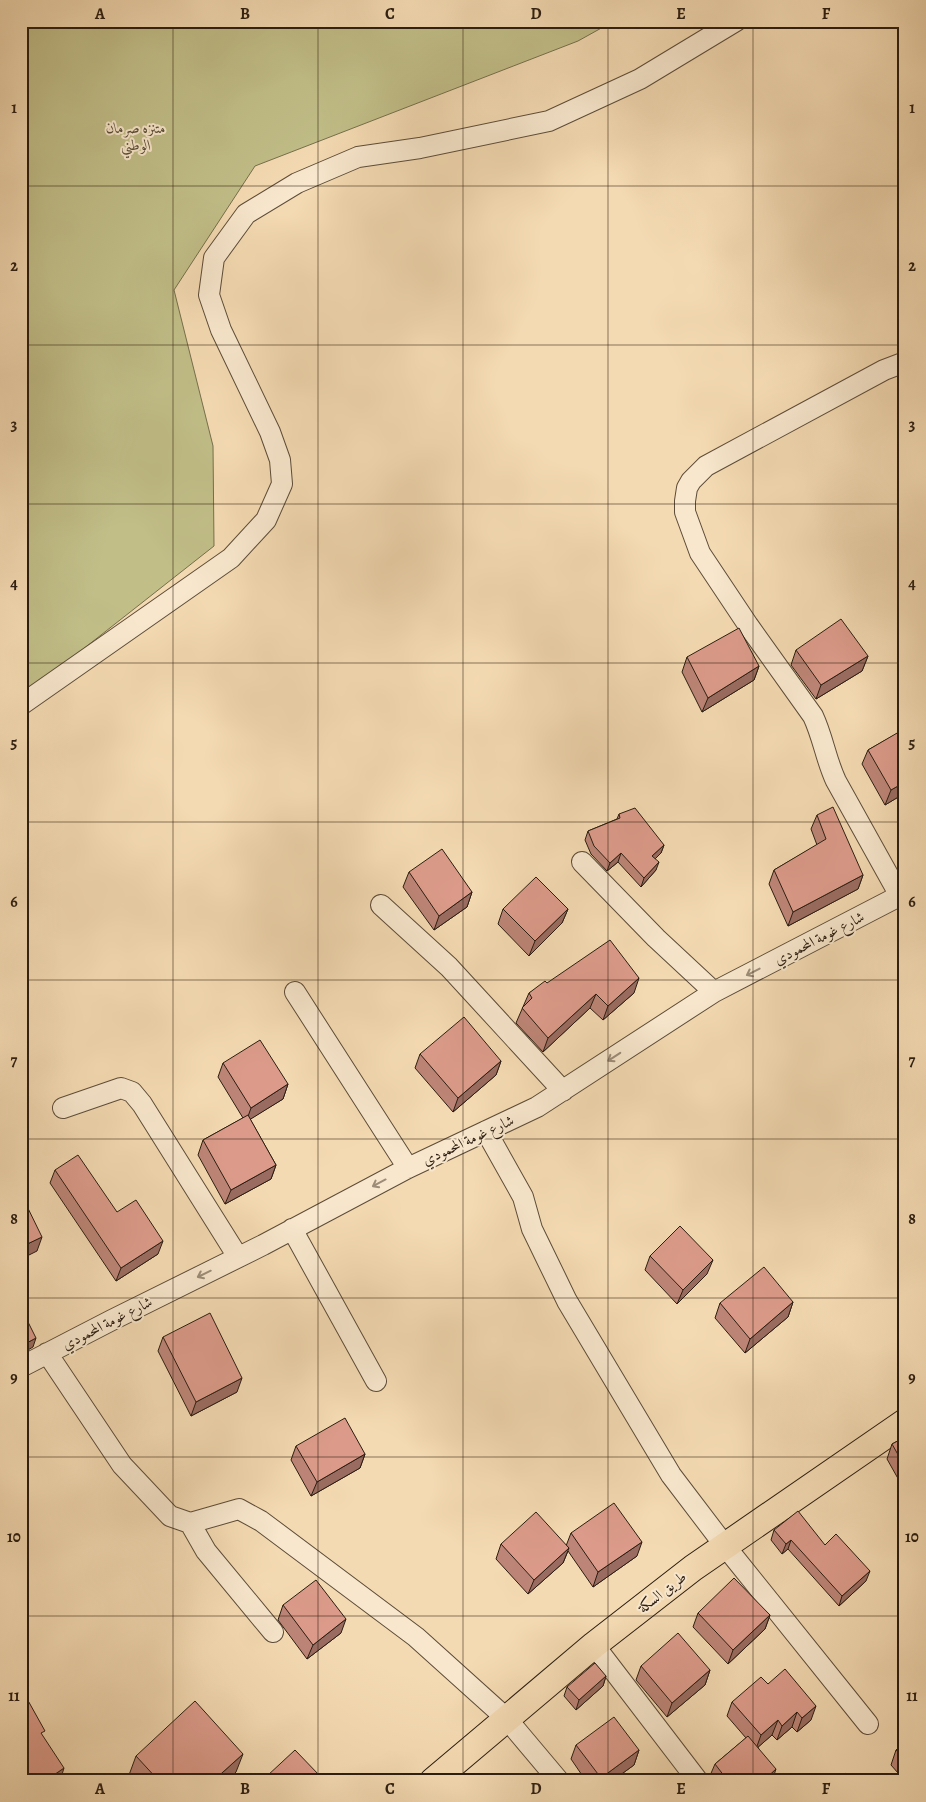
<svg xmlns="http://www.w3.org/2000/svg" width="926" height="1802" font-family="Alegreya,Amiri,serif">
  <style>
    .green { fill: #c1be88; stroke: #766e4c }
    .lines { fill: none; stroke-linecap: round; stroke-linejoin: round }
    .minor-casing { stroke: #5d4c39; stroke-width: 22 }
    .major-casing { stroke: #2b1d11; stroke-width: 28 }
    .minor { stroke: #f8e7cd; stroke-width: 20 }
    .major { stroke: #f4dab2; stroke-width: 26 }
    .wall { fill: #bd8577; stroke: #2b1d11 }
    .shaded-wall { fill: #9a6c61; stroke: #2b1d11 }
    .building { fill: #dc9b8a; stroke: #2b1d11 }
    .oneway { stroke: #9c8c78 }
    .grid { fill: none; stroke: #2b1d11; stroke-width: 1; stroke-opacity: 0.55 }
    .labels { text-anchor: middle; stroke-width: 4; stroke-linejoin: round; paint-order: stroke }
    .park-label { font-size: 15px; font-style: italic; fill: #584d35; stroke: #f8e7cd }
    .street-label { font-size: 15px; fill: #2b1d11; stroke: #f8e7cd }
    .neatline { fill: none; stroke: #2b1d11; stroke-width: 2 }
    .grid-label { font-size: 16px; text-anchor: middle; font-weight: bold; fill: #2b1d11 }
  </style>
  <rect width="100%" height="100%" fill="#f4dab2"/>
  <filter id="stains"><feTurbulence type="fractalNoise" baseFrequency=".004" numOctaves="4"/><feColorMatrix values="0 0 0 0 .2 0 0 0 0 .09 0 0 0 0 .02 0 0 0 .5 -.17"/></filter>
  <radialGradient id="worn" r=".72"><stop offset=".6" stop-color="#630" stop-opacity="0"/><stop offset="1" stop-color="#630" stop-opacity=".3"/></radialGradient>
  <!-- green -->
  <path class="green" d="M21,21H614L578,41L255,166L174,290L213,446L214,546L21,698Z"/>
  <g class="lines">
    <!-- minor casing -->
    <g class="minor-casing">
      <path id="minor" d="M21,705L231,558L266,520L282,484L280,460L270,432L221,330L209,295L214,258L246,214L297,183L358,157L420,148L549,121L640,79L736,21
        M582,862L656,938L714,992
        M900,896L836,781C826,760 823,737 813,716L748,625L700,553L685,512V501L687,488L691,481L706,466L884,370L905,362
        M381,905L449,967L563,1091
        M295,992L408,1168
        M63,1108L121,1088L132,1092L142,1104L238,1257
        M486,1131L523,1197L532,1229L567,1301L671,1475L725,1546L868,1724
        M292,1229L376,1381
        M47,1353L122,1465L170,1516L190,1523L239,1509L261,1521L416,1637L506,1718L559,1781
        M21,1367L112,1320L263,1245L408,1168L537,1107L714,992L905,893
        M190,1523L206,1551L273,1632
        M594,1645L698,1781"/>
    </g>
    <!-- major casing -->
    <g class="major-casing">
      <path id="major" d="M433,1781L594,1645L693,1568L905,1422"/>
    </g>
    <!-- minor -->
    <use href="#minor" class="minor"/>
    <!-- major -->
    <use href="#major" class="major"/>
  </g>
  <!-- wall -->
  <path class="wall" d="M796,650L868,656L862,671L816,699L791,665Z
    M687,657L759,666L754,680L702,712L682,672Z
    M905,729V793L885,805L862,764L868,750Z
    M619,814L664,845L661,853L655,859L656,870L641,887L618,862L607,871L591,854L585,840L588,831L617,819Z
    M817,815L863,875L858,889L788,926L769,884L774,870L817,845L811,829Z
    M409,872L472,892L467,907L434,930L403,887Z
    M503,909H568L562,923L529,956L498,924Z
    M547,983L634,993L603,1020L590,1008L543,1052L516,1023L529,993Z
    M420,1054L501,1061L496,1075L453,1112L415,1068Z
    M223,1063L288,1084L283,1099L250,1119L276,1165L271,1179L225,1204L198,1155L203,1140L243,1118L218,1077Z
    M55,1170L117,1212L158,1254L116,1281L50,1183Z
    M650,1256L707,1274L677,1304L645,1270Z
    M793,1302L788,1317L745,1353L715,1318L720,1303Z
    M163,1337L237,1392L191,1416L158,1351Z
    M905,1437V1491L887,1459L892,1444Z
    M296,1446L365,1454L360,1468L311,1496L291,1460Z
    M774,1530L825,1545L866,1581L839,1606L788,1549L782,1554L771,1540Z
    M571,1533L637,1556L593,1587L568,1551L563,1563L528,1594L496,1559L501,1544L566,1546Z
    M283,1605L341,1633L307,1659L278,1620Z
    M698,1613L770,1615L765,1629L728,1664L693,1627Z
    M641,1666L710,1670L705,1685L667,1717L636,1680Z
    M606,1676L603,1686L576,1710L564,1696L567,1687Z
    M768,1684L811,1720L797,1732L792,1727L777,1740L772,1735L758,1747L772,1781H711L709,1778L715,1764L746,1738L727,1716L732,1702Z
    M905,1743V1781L891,1765L896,1750Z
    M576,1745L639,1750L634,1765L612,1781H586L571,1759Z
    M136,1756L236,1772L227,1781H135L129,1775Z
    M267,1776H320L318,1781H266Z"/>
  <!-- shaded-wall -->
  <path class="shaded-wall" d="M868,656L862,671L816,699L821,685Z
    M759,666L754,680L702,712L708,698Z
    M905,782V793L885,805L891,790Z
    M664,845L661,853L649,865L652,856Z
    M621,853L618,862L607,871L610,863Z
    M659,862L656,870L641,887L644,878Z
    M863,875L858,889L788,926L793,912Z
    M472,892L467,907L434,930L439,916Z
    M568,909L562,923L529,956L535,941Z
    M639,978L634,993L603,1020L608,1006Z
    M596,994L590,1008L543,1052L548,1038Z
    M501,1061L496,1075L453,1112L458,1098Z
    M288,1084L283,1099L246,1122L251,1108Z
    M276,1165L271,1179L225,1204L231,1190Z
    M42,1237L37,1251L21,1259V1247Z
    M163,1241L158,1254L116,1281L121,1268Z
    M713,1260L707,1274L677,1304L683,1290Z
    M793,1302L788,1317L745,1353L750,1339Z
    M36,1338L33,1347L21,1354V1346Z
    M242,1378L237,1392L191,1416L196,1402Z
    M365,1454L360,1468L311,1496L317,1482Z
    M791,1540L788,1549L782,1554L786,1544Z
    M642,1542L637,1556L593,1587L598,1572Z
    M569,1548L563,1563L528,1594L534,1580Z
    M870,1571L866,1581L839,1606L842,1596Z
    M770,1615L765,1629L728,1664L733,1650Z
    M346,1619L341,1633L307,1659L313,1645Z
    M710,1670L705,1685L667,1717L672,1703Z
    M606,1676L603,1686L576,1710L579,1700Z
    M816,1706L811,1720L797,1732L802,1718Z
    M797,1712L792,1727L777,1740L782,1726Z
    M778,1720L772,1735L756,1749L761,1735Z
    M639,1750L634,1765L612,1781H600L601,1778Z
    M243,1754L236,1772L227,1781H213Z
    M64,1768L60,1781H45Z
    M776,1769L772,1781H763Z"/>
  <!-- building -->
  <path class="building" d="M841,619L868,656L821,685L796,650Z
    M739,628L759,666L708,698L687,657Z
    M904,729H905V782L891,790L868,750Z
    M833,807L863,875L793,912L774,870L826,839L817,815Z
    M635,808L664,845L652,856L659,862L644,878L621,853L610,863L594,846L588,831L620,818L619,814Z
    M442,849L472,892L439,916L409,872Z
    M536,877L568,909L535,941L503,909Z
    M610,940L639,978L608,1006L596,994L548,1038L522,1008L532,998L529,993L545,981L547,983Z
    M464,1017L501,1061L458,1098L420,1054Z
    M260,1040L288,1084L251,1108L223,1063Z
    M248,1115L276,1165L231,1190L203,1140Z
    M78,1155L117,1212L136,1200L163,1241L121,1268L55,1170Z
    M21,1194L42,1237L21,1247Z
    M680,1226L713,1260L683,1290L650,1256Z
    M764,1267L793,1302L750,1339L720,1303Z
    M210,1313L242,1378L196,1402L163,1337Z
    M28,1322L36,1338L21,1346V1326Z
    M345,1418L365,1454L317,1482L296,1446Z
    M905,1437V1467L892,1444Z
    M614,1503L642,1542L598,1572L571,1533Z
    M798,1511L825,1545L836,1534L870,1571L842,1596L791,1540L786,1544L774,1530Z
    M536,1512L569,1548L534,1580L501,1544Z
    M734,1578L770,1615L733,1650L698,1613Z
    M316,1580L346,1619L313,1645L283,1605Z
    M678,1633L710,1670L672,1703L641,1666Z
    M595,1663L606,1676L579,1700L567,1687Z
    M785,1669L816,1706L802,1718L797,1712L782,1726L778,1720L761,1735L732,1702L761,1677L768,1684Z
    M21,1688L45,1731L41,1733L64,1768L45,1781H21Z
    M195,1701L243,1754L213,1781H159L136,1756Z
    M614,1717L639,1750L601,1778L576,1745Z
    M748,1736L776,1769L763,1781H728L715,1764Z
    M905,1743V1760L896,1750Z
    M295,1750L320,1776L315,1781H270L271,1780L267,1776Z
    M846,1773L853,1781H837Z
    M500,1776L505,1781H495Z"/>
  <!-- one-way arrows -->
  <defs><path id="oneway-shaft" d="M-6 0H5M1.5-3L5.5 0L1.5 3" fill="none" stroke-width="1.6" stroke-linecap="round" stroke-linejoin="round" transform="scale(1.25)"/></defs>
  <g class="oneway">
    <use href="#oneway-shaft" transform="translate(753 972) rotate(153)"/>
    <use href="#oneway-shaft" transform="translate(614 1057) rotate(147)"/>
    <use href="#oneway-shaft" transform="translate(379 1183) rotate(152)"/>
    <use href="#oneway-shaft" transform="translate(204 1274) rotate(154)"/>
  </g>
  <!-- grid -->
  <path class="grid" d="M173,21V1781M318,21V1781M463,21V1781M608,21V1781M753,21V1781M21,186H905M21,345H905M21,504H905M21,663H905M21,822H905M21,980H905M21,1139H905M21,1298H905M21,1457H905M21,1616H905"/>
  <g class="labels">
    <!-- park labels -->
    <g class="park-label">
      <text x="136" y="133">متنزه صرمان<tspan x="136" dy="17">الوطني</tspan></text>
    </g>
    <!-- street labels -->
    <g class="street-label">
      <text transform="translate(819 938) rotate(-27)" y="5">شارع غومة المحمودي</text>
      <text transform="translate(468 1140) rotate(-25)" y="5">شارع غومة المحمودي</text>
      <text transform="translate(107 1323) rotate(-27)" y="5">شارع غومة المحمودي</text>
      <text transform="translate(662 1592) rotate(-38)" y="5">طريق السكة</text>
    </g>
  </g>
  <!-- margin -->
  <rect width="926" height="1802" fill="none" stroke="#f4dab2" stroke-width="55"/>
  <rect x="28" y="28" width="870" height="1746" class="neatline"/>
  <g class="grid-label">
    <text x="100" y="19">A</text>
    <text x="245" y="19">B</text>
    <text x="390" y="19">C</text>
    <text x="536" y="19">D</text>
    <text x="681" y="19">E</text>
    <text x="826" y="19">F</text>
    <text x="14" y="113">1</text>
    <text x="912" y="113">1</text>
    <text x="14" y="271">2</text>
    <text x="912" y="271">2</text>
    <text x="14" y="430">3</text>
    <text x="912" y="430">3</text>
    <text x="14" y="589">4</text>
    <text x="912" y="589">4</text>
    <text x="14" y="748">5</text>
    <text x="912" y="748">5</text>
    <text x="14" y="907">6</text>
    <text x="912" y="907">6</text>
    <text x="14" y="1066">7</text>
    <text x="912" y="1066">7</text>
    <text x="14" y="1224">8</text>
    <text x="912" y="1224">8</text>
    <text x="14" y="1383">9</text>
    <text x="912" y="1383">9</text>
    <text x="14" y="1542">10</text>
    <text x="912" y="1542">10</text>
    <text x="14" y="1701">11</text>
    <text x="912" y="1701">11</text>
    <text x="100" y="1794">A</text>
    <text x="245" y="1794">B</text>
    <text x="390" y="1794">C</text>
    <text x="536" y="1794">D</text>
    <text x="681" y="1794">E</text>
    <text x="826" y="1794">F</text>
  </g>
  <rect width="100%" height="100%" filter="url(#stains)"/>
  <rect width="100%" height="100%" fill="url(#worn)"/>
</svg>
